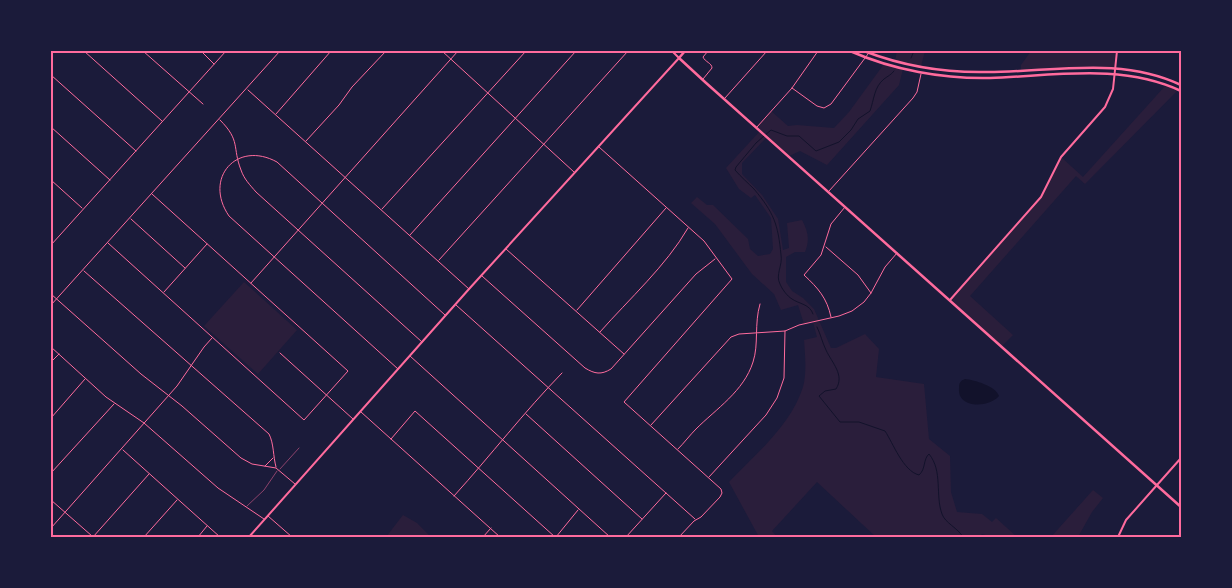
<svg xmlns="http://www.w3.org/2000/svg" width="1232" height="588" font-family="'Work Sans',sans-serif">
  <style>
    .green { fill: #2a1e3b }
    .water { fill: #12122b }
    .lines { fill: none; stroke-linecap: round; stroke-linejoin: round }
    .stream { stroke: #12122b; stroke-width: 1 }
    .service { stroke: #ff6b9d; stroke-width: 0.5 }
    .minor { stroke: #ff6b9d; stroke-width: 1 }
    .tertiary { stroke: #ff6b9d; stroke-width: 2 }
    .secondary { stroke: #ff6b9d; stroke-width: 2 }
    .primary { stroke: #ff6b9d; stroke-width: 2.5 }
    .neatline { fill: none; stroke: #ff6b9d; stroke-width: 2 }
  </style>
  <rect width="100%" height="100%" fill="#1b1b3a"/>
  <!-- green -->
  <path class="green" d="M897,51H925L921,66L895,61Z
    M1031,51H1117L1115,68L1021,71V65Z
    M884,64L903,69L899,85L827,165L800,151L789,156L767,137L742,163V174L762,195L778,219L783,250L789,248L787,223L802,220C808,231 810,240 805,252H795L786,257V282L792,291L803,298L814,309L831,348H836L865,334L879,349L876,377L924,384L929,439L950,456L951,492L957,512L982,514L992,522L996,518L1017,537H992L982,534L979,537H876L817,482L772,531L777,537H759L729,482C756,454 791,425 803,387C807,372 805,354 804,340L817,337L813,322L804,324L798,305L781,310L774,294L752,274L715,224L691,203L697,197L707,205H713L748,239L750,249L758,256L770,254L773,249L771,218L755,195L751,198L739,189L726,168L760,131L756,127L771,111L788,126L797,125L834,128L849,112Z
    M1166,85L1178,90L1085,184L1076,176L970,296L1013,335L1002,346L950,300L1041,197L1061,157L1083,177Z
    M244,282L297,330L258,374L204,326Z
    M1093,490L1103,498L1092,512L1078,537H1051Z
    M403,515L417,523L431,537H386Z"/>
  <!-- water -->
  <path class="water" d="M965,379C974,380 996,386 999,396C989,408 957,409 959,388C959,383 960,381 965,379Z"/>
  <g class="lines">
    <!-- stream -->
    <path class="stream" d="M911,58L914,51
      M813,314C810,304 799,304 792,299C787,296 782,289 780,284C775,275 783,265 781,255C778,224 774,213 754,189C748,183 741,177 735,170L736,167L756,143L771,130L787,136H799L816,151L839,142L851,130L858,119L870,111C874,100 874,87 884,79C888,76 891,75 894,71
      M817,327C821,335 822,342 826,350C832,363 845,375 836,389L825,391L819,396L840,422H859L885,431C893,443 903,471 919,475C926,469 923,459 929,454C943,471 935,495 942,514C945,523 958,528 963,537"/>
    <!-- service -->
    <path class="service" d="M280,469L299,448
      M247,506L264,490L277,471"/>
    <!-- minor -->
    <path class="minor" d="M84,51L162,121
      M143,51L203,104
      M201,51L214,64
      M442,51L574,172
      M51,75L136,151
      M703,79L712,68C712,63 705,62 703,57L708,51
      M792,88L817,106L824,108L831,104L868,54
      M248,90L469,289
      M725,98L767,51
      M276,114L331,51
      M220,120C241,141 232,147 241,170C244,179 250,185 256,192L422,342
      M51,127L110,180
      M757,127L792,88L818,51
      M306,141L339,105L352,87L386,51
      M599,147L704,241L732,279L624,402L721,489L722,493L720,497L701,517L694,521L679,537
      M51,180L82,208
      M829,191L913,98L917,92L921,74
      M382,209L526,51
      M131,219L185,268
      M410,235L576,51
      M108,243L304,420L348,371L152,194
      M51,245L226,51
      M826,247L858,275L871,293
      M506,249L624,354
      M439,260L628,51
      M84,271L269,434C274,444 273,456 276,467
      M482,276L585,368C595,374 601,375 611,369L696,274L715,259
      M251,283L458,51
      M164,292L207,244
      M51,294L141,374L182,406L241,458L252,464L276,468L295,484
      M51,305L280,51
      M456,305L695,519
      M577,310L666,208
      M831,317C827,298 818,288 804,275L821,255L831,224L845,207
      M600,332C629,299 666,266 688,228
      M51,347L106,397L144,423L218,488L264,519
      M280,353L353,419
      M410,356L610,537
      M51,362L59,354
      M398,369L229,216C203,178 237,140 277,162L445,315
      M361,412L500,537
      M526,414L642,519
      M51,418L85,379
      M651,425L731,337L739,334L785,331L799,325L839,316L852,311L864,302L871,293L885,267L897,253
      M391,439L415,411L555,537
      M678,449C684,443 690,435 696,429C716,409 744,391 753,362C759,344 754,324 760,304
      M123,450L220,537
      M265,466L273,458
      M51,473L114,404
      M709,477L766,415L777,398L784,378L785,331
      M454,496C491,455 524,412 562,373
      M51,500L92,536
      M268,516L292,537
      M51,528L177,386L204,347L212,338
      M93,537L149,474
      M144,537L177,500
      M198,537L207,526
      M483,537L491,528
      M556,537L578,510
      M626,537L666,493"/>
    <!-- tertiary -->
    <path class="tertiary" d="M950,300L1041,197L1061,157L1105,107L1113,89L1117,51
      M1118,537L1126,520L1157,485"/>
    <!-- secondary -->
    <path class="secondary" d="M1157,485L1181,458
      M249,537L469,289L679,58L672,51"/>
    <!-- primary -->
    <path class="primary" d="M685,51L679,58L705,82L1181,507
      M850,51C893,70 943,79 990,78C1054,76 1121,63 1181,91
      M864,51C903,66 947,73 988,72C1053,72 1120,56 1181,85"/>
  </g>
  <!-- border -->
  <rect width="1232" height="588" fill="none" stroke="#1b1b3a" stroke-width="105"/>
  <rect x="52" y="52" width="1128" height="484" class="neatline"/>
</svg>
